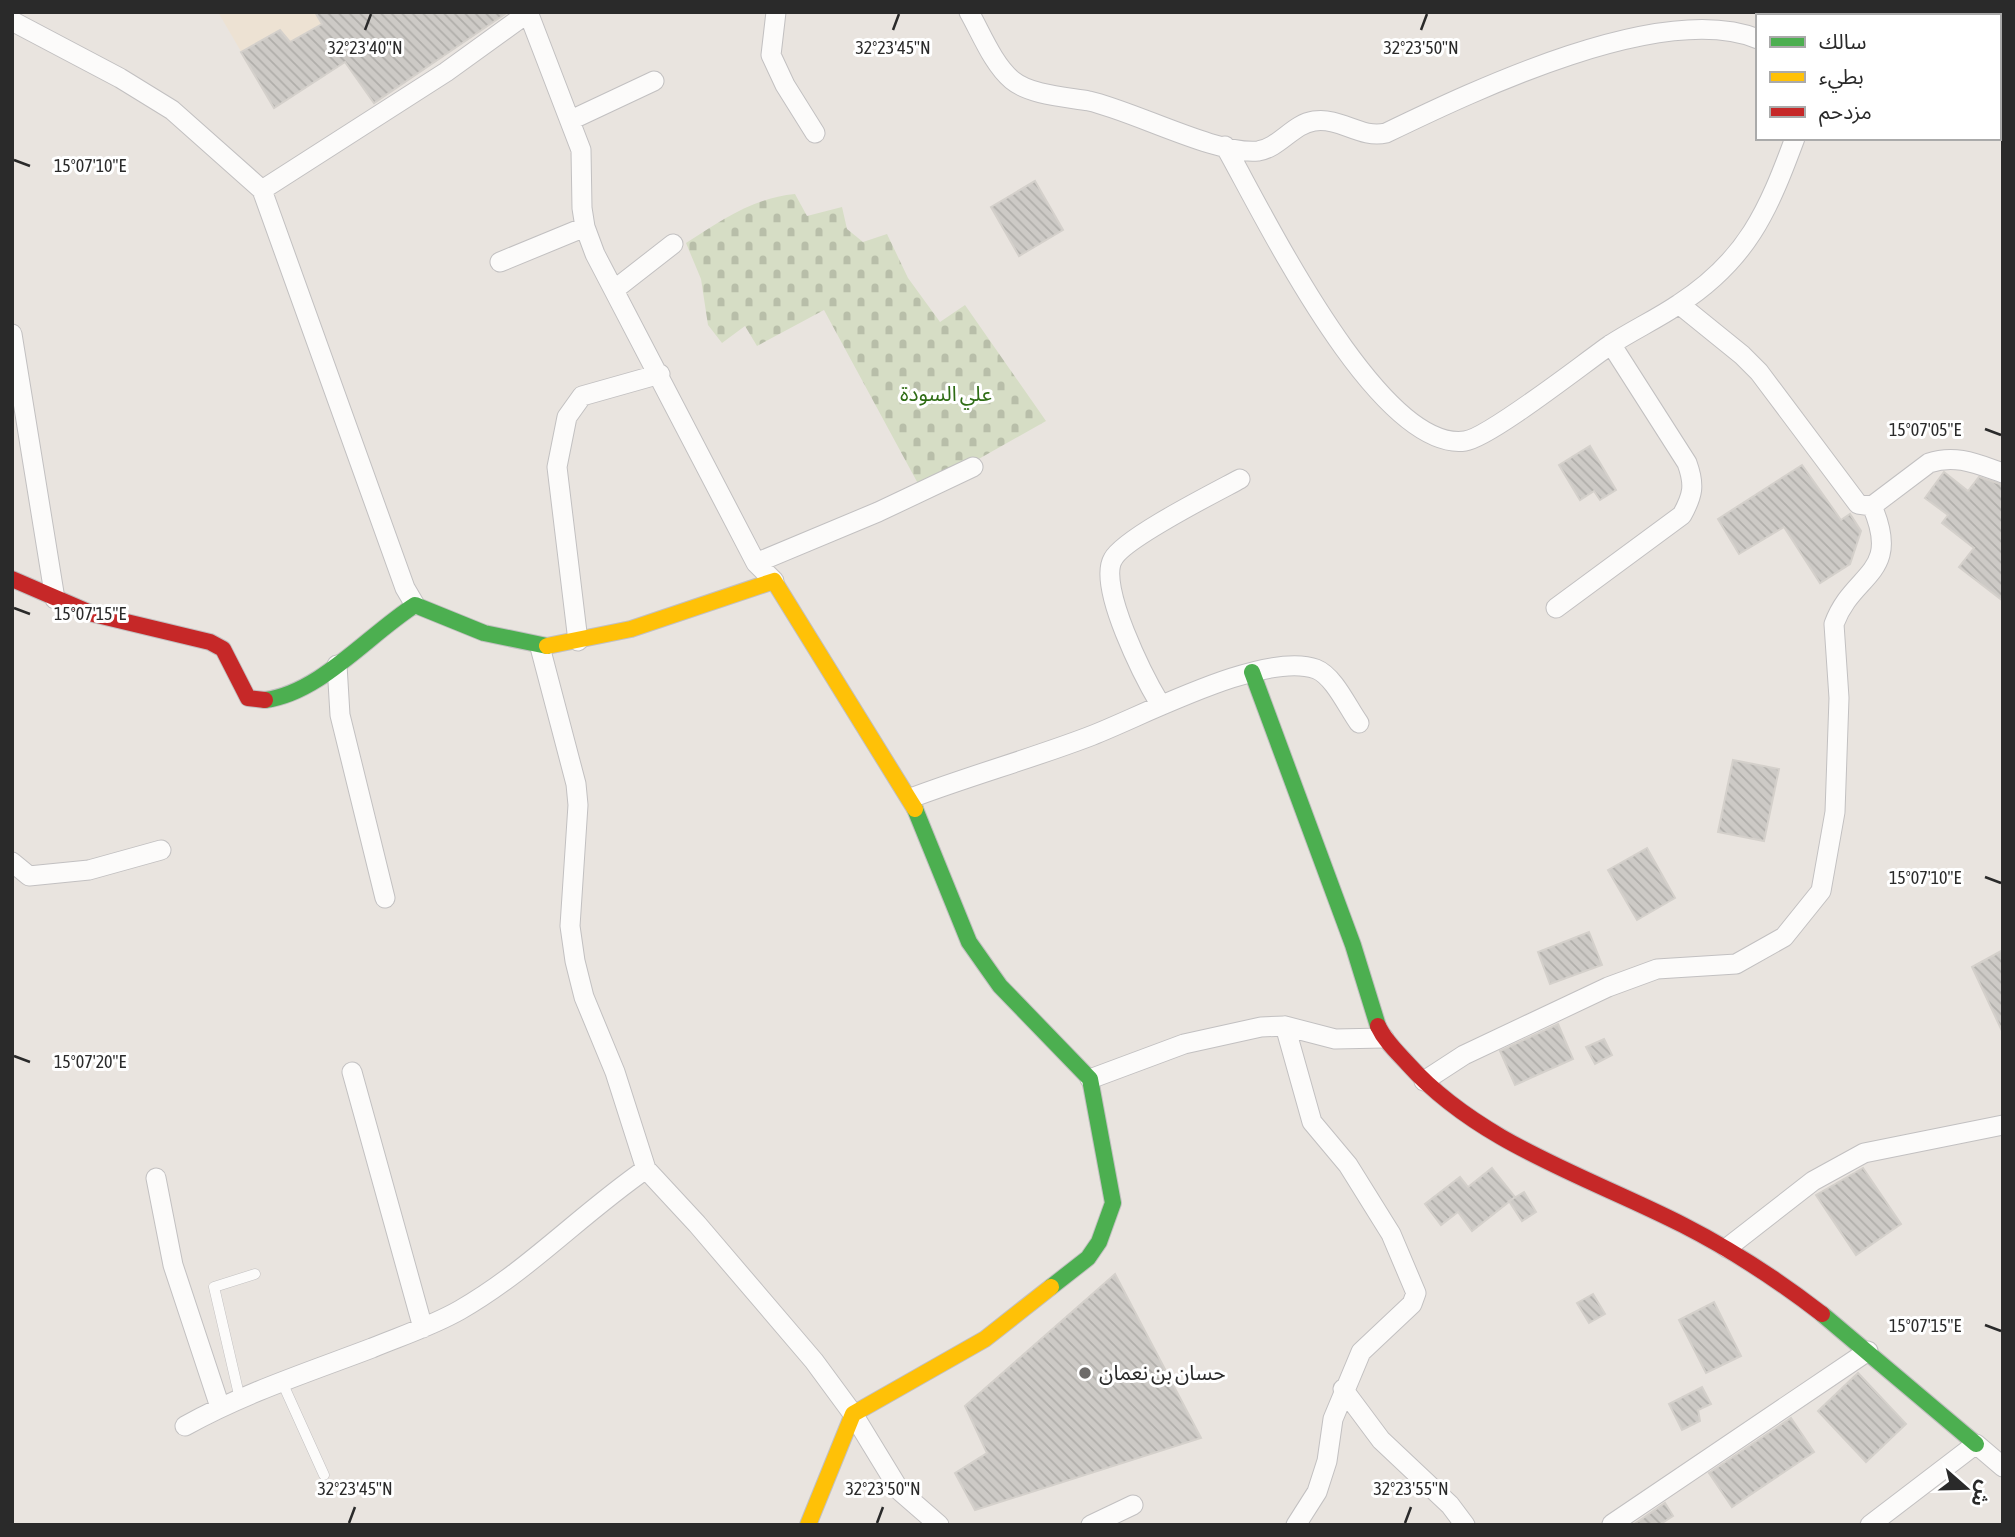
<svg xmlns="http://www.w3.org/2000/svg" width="2015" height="1537" font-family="'Asap Condensed','Noto Sans Arabic',sans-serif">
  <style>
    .education { fill: #ede2d3 }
    .cemetery { fill: url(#cemetery-stones) }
    .building { fill: url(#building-back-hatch); stroke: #d4d0cb; stroke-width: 2 }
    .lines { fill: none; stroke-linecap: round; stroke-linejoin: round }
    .lane-casing { stroke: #c2c0c1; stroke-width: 11 }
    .street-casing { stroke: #c2c0c1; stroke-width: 21 }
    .fast-casing { stroke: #c2c0c1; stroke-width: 18 }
    .slow-casing { stroke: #c2c0c1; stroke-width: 18 }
    .jam-casing { stroke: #c2c0c1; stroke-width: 18 }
    .lane { stroke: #fcfbfa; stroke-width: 10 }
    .street { stroke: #fcfbfa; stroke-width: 19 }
    .fast { stroke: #4caf50; stroke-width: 16 }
    .slow { stroke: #ffc107; stroke-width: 16 }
    .jam { stroke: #c62828; stroke-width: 16 }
    .ticks { fill: none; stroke: #2a2a2a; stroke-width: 2.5 }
    .poi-dot { fill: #6d6b69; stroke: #fff; stroke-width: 2.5 }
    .labels { text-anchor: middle; stroke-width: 6; stroke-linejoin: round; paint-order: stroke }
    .park-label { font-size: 21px; fill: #2e6c14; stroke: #fff }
    .poi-label { font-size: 21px; fill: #2a2a2a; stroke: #fff; text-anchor: start }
    .ticks-label { font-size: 18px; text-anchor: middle; fill: #2a2a2a; stroke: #fff; stroke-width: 6; stroke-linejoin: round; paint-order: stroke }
  </style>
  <defs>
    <pattern id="cemetery-stones" width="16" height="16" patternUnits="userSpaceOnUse" patternTransform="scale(1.75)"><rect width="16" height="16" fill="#d6ddc5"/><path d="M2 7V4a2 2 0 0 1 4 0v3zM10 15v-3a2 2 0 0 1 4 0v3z" fill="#b8bea9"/></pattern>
    <pattern id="building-back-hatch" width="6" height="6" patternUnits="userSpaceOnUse" patternTransform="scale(1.75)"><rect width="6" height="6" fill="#cdcac6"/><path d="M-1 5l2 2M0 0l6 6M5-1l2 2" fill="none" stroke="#b0aeaa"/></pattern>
  </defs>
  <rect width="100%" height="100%" fill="#e9e4df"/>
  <!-- education -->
  <path class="education" d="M218,12H407L274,108Z"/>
  <!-- cemetery -->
  <path class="cemetery" d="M795,194L807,216L842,207L847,229L863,242L887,234L908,278L940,322L965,305L1046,421L922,491L824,310L757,346L745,326L722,343L708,325L701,279L686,243C722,220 753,198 795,194Z"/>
  <!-- building -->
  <path class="building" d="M315,12H508L374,103L345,62L274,108L241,52L280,30L290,42L322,24Z
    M1035,181L1063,230L1019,256L991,207Z
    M1590,446L1616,490L1600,500L1594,491L1580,500L1559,465Z
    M1802,465L1841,520L1850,514L1861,531L1850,564L1820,583L1784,527L1739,554L1718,519Z
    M1944,472L1968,491L1979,477L2003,485V601L1959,567L1974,548L1942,523L1948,515L1925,498Z
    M1733,760L1779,769L1764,841L1718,832Z
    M1647,848L1675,898L1637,920L1608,870Z
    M1589,932L1602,965L1550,984L1538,952Z
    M2003,950V1033L1972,967Z
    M1558,1024L1573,1059L1515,1085L1500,1051Z
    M1604,1039L1612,1055L1595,1064L1586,1047Z
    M1492,1168L1515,1197L1472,1231L1458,1212L1441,1225L1425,1204L1460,1177L1468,1187Z
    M1863,1168L1901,1224L1856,1255L1816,1195Z
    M1524,1192L1536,1212L1522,1221L1509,1201Z
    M1115,1274L1201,1438L975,1510L955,1473L987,1453L965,1406Z
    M1593,1294L1605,1314L1589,1323L1577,1303Z
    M1714,1302L1741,1356L1706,1373L1679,1320Z
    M1858,1373L1906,1424L1866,1462L1818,1411Z
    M1702,1387L1711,1404L1698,1410L1700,1421L1682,1430L1669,1404Z
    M1791,1418L1814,1452L1732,1507L1709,1473Z
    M1665,1503L1673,1516L1659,1525H1633Z"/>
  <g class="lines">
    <!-- lane casing -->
    <g class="lane-casing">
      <path id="lane" d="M282,1382L324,1475
        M240,1399L214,1287L255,1274"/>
    </g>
    <!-- street casing -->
    <g class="street-casing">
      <path id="street" d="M528,12L581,150L582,208L585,227L595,254L756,563L774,581
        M776,12L771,55L785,85L815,133
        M969,12C981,33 993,64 1012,80C1030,95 1066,97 1089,101C1134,111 1216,155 1258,151C1279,148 1293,124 1314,121C1341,117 1360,139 1386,133C1475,90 1663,0 1758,39
        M1925,16L1932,12
        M12,21L120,78L172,110L262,190
        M571,120L654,81
        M1225,146C1262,211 1378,453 1465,441C1489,438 1584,363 1610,345C1633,330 1657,319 1679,304C1747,260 1768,211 1795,138
        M500,262L585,227
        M614,290L673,244
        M1679,304L1742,355L1759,372L1858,504L1872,506L1929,463C1956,454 1977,464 2003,473
        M12,334L55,599
        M756,563L878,512L973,467
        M415,605L405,588L262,190L446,72L529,12
        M1556,608L1682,515C1693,495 1695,485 1687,463L1611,344
        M578,641L557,467L567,417L582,396L660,374
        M540,647L576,784L578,805L570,926L575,961L584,997L615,1072L646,1169L697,1224L814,1361L853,1414L900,1491L939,1525
        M337,665L340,715L385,898
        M1160,704C1145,679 1097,586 1113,559C1124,538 1216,492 1240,479
        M911,798C969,776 1030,759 1088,737C1139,718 1264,650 1316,669C1334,676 1348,708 1359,723
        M12,862L29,876L89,870L161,850
        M1285,1026L1312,1122L1348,1165L1391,1234L1416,1293L1412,1304L1361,1352L1333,1419L1327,1461L1317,1492L1296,1525
        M352,1072L423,1328
        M1090,1079L1184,1044L1261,1027L1285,1026L1335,1039L1384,1038
        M1424,1081L1464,1055L1608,987L1657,969L1736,964L1784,937L1821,891L1835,812L1839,698L1834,624C1853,572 1902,575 1872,506
        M156,1178L173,1265L220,1407
        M1727,1248L1813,1181L1864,1153L2003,1125
        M1343,1389L1381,1440L1450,1505L1465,1525
        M185,1426C244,1393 309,1372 372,1348C401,1336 432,1326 460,1310C528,1271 581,1214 646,1169
        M1612,1524L1868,1351
        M1091,1525L1133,1505
        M1870,1525L1976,1444L2003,1467"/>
    </g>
    <!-- fast casing -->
    <g class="fast-casing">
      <path id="fast" d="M1252,672L1353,945L1378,1026
        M265,700C320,693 368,635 415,605L484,633L547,646
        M915,809L969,942L1000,986L1090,1079L1113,1203L1099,1242L1088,1258L1051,1287
        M1822,1314L1976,1444"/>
    </g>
    <!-- slow casing -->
    <g class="slow-casing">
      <path id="slow" d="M547,646L631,629L774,581L915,809
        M808,1525L853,1414L985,1339L1051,1287"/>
    </g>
    <!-- jam casing -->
    <g class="jam-casing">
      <path id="jam" d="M12,579L93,614L210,642L223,649L248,698L265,700
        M1378,1026C1385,1041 1397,1052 1408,1064C1480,1144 1589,1177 1683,1225C1732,1250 1778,1280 1822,1314"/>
    </g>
    <!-- lane -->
    <use href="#lane" class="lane"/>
    <!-- street -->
    <use href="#street" class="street"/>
    <!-- fast -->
    <use href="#fast" class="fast"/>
    <!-- slow -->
    <use href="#slow" class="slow"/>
    <!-- jam -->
    <use href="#jam" class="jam"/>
  </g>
  <!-- ticks -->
  <path class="ticks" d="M365,30L371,14M893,30L899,14M1421,30L1427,14M14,160L30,166M1985,429L2001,435M14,608L30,614M1985,877L2001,883M14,1056L30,1062M1985,1325L2001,1331M349,1523L355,1507M877,1523L883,1507M1405,1523L1411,1507"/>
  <!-- markers -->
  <circle class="poi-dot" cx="1085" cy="1373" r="7"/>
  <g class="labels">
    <!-- park labels -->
    <g class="park-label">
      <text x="946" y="401">علي السودة</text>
    </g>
    <!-- poi labels -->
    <g class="poi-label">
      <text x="1099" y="1380">حسان بن نعمان</text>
    </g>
  </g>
  <g class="ticks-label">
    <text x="365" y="54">32°23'40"N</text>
    <text x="893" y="54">32°23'45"N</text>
    <text x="1421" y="54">32°23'50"N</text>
    <text x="90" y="172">15°07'10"E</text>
    <text x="1925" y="436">15°07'05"E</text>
    <text x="90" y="620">15°07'15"E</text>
    <text x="1925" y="884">15°07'10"E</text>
    <text x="90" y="1068">15°07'20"E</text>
    <text x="1925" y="1332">15°07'15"E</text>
    <text x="355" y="1495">32°23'45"N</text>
    <text x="883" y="1495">32°23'50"N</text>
    <text x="1411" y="1495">32°23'55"N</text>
  </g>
  <!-- border -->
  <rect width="2015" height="1537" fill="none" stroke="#2a2a2a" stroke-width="28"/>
  <!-- legend -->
  <rect x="1756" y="14" width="245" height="126" fill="#ffffff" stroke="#aaaaaa" stroke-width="2"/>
  <rect x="1770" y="37" width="35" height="10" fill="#4caf50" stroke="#aaaaaa" stroke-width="2"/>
  <text x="1819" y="49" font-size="21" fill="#2a2a2a">سالك</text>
  <rect x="1770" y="72" width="35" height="10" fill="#ffc107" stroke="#aaaaaa" stroke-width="2"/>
  <text x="1819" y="84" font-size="21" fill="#2a2a2a">بطيء</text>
  <rect x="1770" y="107" width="35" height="10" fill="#c62828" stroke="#aaaaaa" stroke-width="2"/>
  <text x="1819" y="119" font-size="21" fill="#2a2a2a">مزدحم</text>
  <!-- north arrow -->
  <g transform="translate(1966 1488) rotate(110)" stroke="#ffffff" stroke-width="5" paint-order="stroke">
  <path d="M0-5L12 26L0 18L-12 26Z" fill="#2a2a2a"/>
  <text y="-10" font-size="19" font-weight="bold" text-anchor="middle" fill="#2a2a2a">ش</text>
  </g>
</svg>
